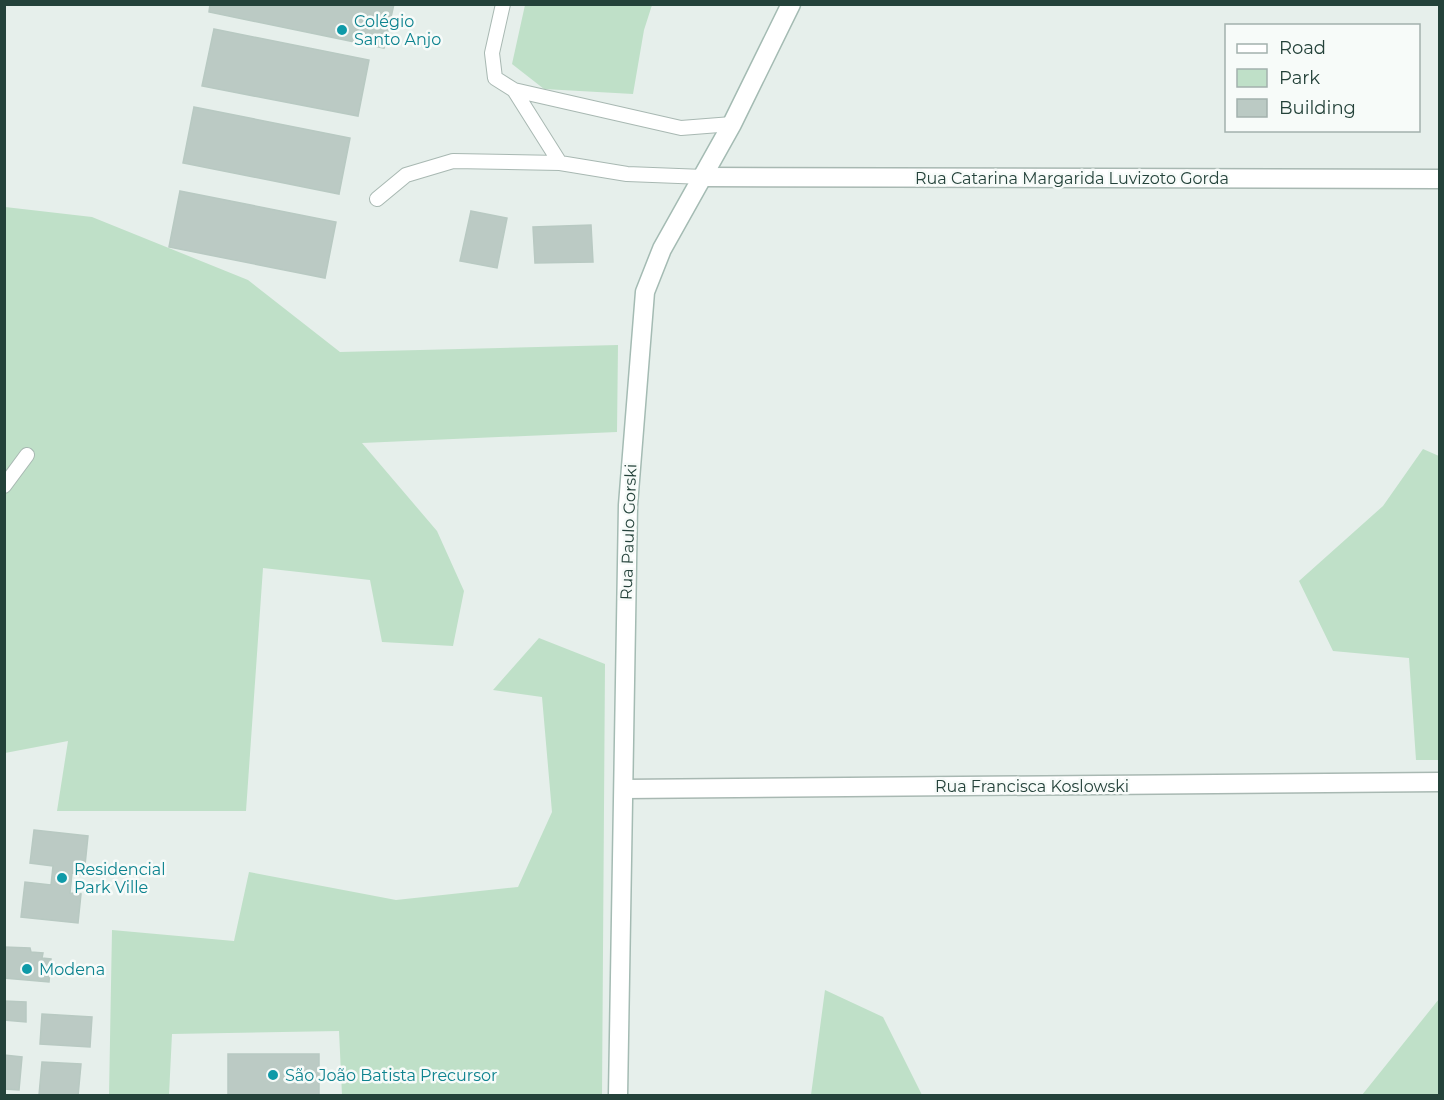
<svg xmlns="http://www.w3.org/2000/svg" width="1444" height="1100" font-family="Montserrat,sans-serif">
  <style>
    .green { fill: #bfe0c8 }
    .building { fill: #bbcac4; stroke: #b8c9c2; stroke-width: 1.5 }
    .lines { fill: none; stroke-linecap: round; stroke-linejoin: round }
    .lane-casing { stroke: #a8b8b2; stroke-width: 16 }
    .street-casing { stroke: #a8b8b2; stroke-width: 21 }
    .secondary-casing { stroke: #a4bbb3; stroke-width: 21 }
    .lane { stroke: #fff; stroke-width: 14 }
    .street { stroke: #fff; stroke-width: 18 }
    .secondary { stroke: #fff; stroke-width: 18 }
    .culture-dot { fill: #0f9aa8; stroke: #f7fbf9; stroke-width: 2 }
    .labels { text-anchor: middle; stroke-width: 5; stroke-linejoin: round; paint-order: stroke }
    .culture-label { font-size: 16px; fill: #0d838f; stroke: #f7fbf9; text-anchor: start }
    .street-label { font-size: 16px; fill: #24423a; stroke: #f7fbf9 }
  </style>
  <rect width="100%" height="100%" fill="#e6efeb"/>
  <!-- green -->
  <path class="green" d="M525,5H652L644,30L633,94L544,89L512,64Z
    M5,207L92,217L248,280L340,352L618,345L617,432L362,443L437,531L464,591L453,646L382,642L370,580L263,568L246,811H57L68,741L5,753Z
    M1423,449L1439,456V760H1416L1409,658L1333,651L1299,581L1383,506Z
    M539,638L605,664L602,1095H342L339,1031L172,1034L169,1095H109L112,930L234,941L249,872L396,900L518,887L552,812L542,697L493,690Z
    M825,990L883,1017L922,1095H811Z
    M1439,999V1095H1362Z"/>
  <!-- building -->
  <path class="building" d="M210,4H394L384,48L209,12Z
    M214,29L369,60L358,116L202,86Z
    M194,107L350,138L339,194L183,163Z
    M180,191L336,222L325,278L169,247Z
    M471,211L507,218L497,268L460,261Z
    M591,225L593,262L535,263L533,227Z
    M34,830L88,836L84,875L72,873L70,893L81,894L78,923L21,917L25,882L51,885L53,866L30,863Z
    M4,947L30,948L31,952L43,953L42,958L51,959L49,982L4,978Z
    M4,1001L26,1002V1022L4,1020Z
    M42,1014L92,1017L90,1047L40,1044Z
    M228,1054H319V1096H228Z
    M4,1055L22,1057L19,1090L4,1089Z
    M42,1062L81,1064L78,1096L39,1095Z"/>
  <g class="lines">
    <!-- lane casing -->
    <g class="lane-casing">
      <path id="lane" d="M503,4L492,53L495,78L514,90L681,128L732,124
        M514,90L560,163
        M377,199L406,175L453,161L560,163L627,174L704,177
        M4,486L27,455"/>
    </g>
    <!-- street casing -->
    <g class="street-casing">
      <path id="street" d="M704,177L1440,179
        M624,789L1440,782"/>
    </g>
    <!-- secondary casing -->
    <g class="secondary-casing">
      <path id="secondary" d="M618,1096L628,505L645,292L662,249L732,124L791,4"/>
    </g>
    <!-- lane -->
    <use href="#lane" class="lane"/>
    <!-- street -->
    <use href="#street" class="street"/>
    <!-- secondary -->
    <use href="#secondary" class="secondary"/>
  </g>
  <!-- markers -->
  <g class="culture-dot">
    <circle cx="342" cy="30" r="6"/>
    <circle cx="62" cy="878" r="6"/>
    <circle cx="27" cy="969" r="6"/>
    <circle cx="273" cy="1075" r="6"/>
  </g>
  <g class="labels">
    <!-- culture labels -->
    <g class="culture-label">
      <text x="354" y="27">Colégio<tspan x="354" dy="18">Santo Anjo</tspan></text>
      <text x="74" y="875">Residencial<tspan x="74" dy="18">Park Ville</tspan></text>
      <text x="39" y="975">Modena</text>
      <text x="285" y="1081">São João Batista Precursor</text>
    </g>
    <!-- street labels -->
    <g class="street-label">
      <text x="1072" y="184">Rua Catarina Margarida Luvizoto Gorda</text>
      <text transform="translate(628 532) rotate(-88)" y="6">Rua Paulo Gorski</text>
      <text x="1032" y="792">Rua Francisca Koslowski</text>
    </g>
  </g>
  <!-- border -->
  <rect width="1444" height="1100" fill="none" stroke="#24423a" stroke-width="12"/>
  <!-- legend -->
  <rect x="1225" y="24" width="195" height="108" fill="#f7fbf9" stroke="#a3b1ad" stroke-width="1.5"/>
  <rect x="1237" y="44" width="30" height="9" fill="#ffffff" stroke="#a3b1ad" stroke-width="1.5"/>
  <text x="1279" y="54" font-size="18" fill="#24423a">Road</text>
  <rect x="1237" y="69" width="30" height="18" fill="#bfe0c8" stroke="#a3b1ad" stroke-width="1.5"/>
  <text x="1279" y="84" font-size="18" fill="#24423a">Park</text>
  <rect x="1237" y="99" width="30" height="18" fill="#bbcac4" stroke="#a3b1ad" stroke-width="1.5"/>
  <text x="1279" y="114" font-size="18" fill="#24423a">Building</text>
</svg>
